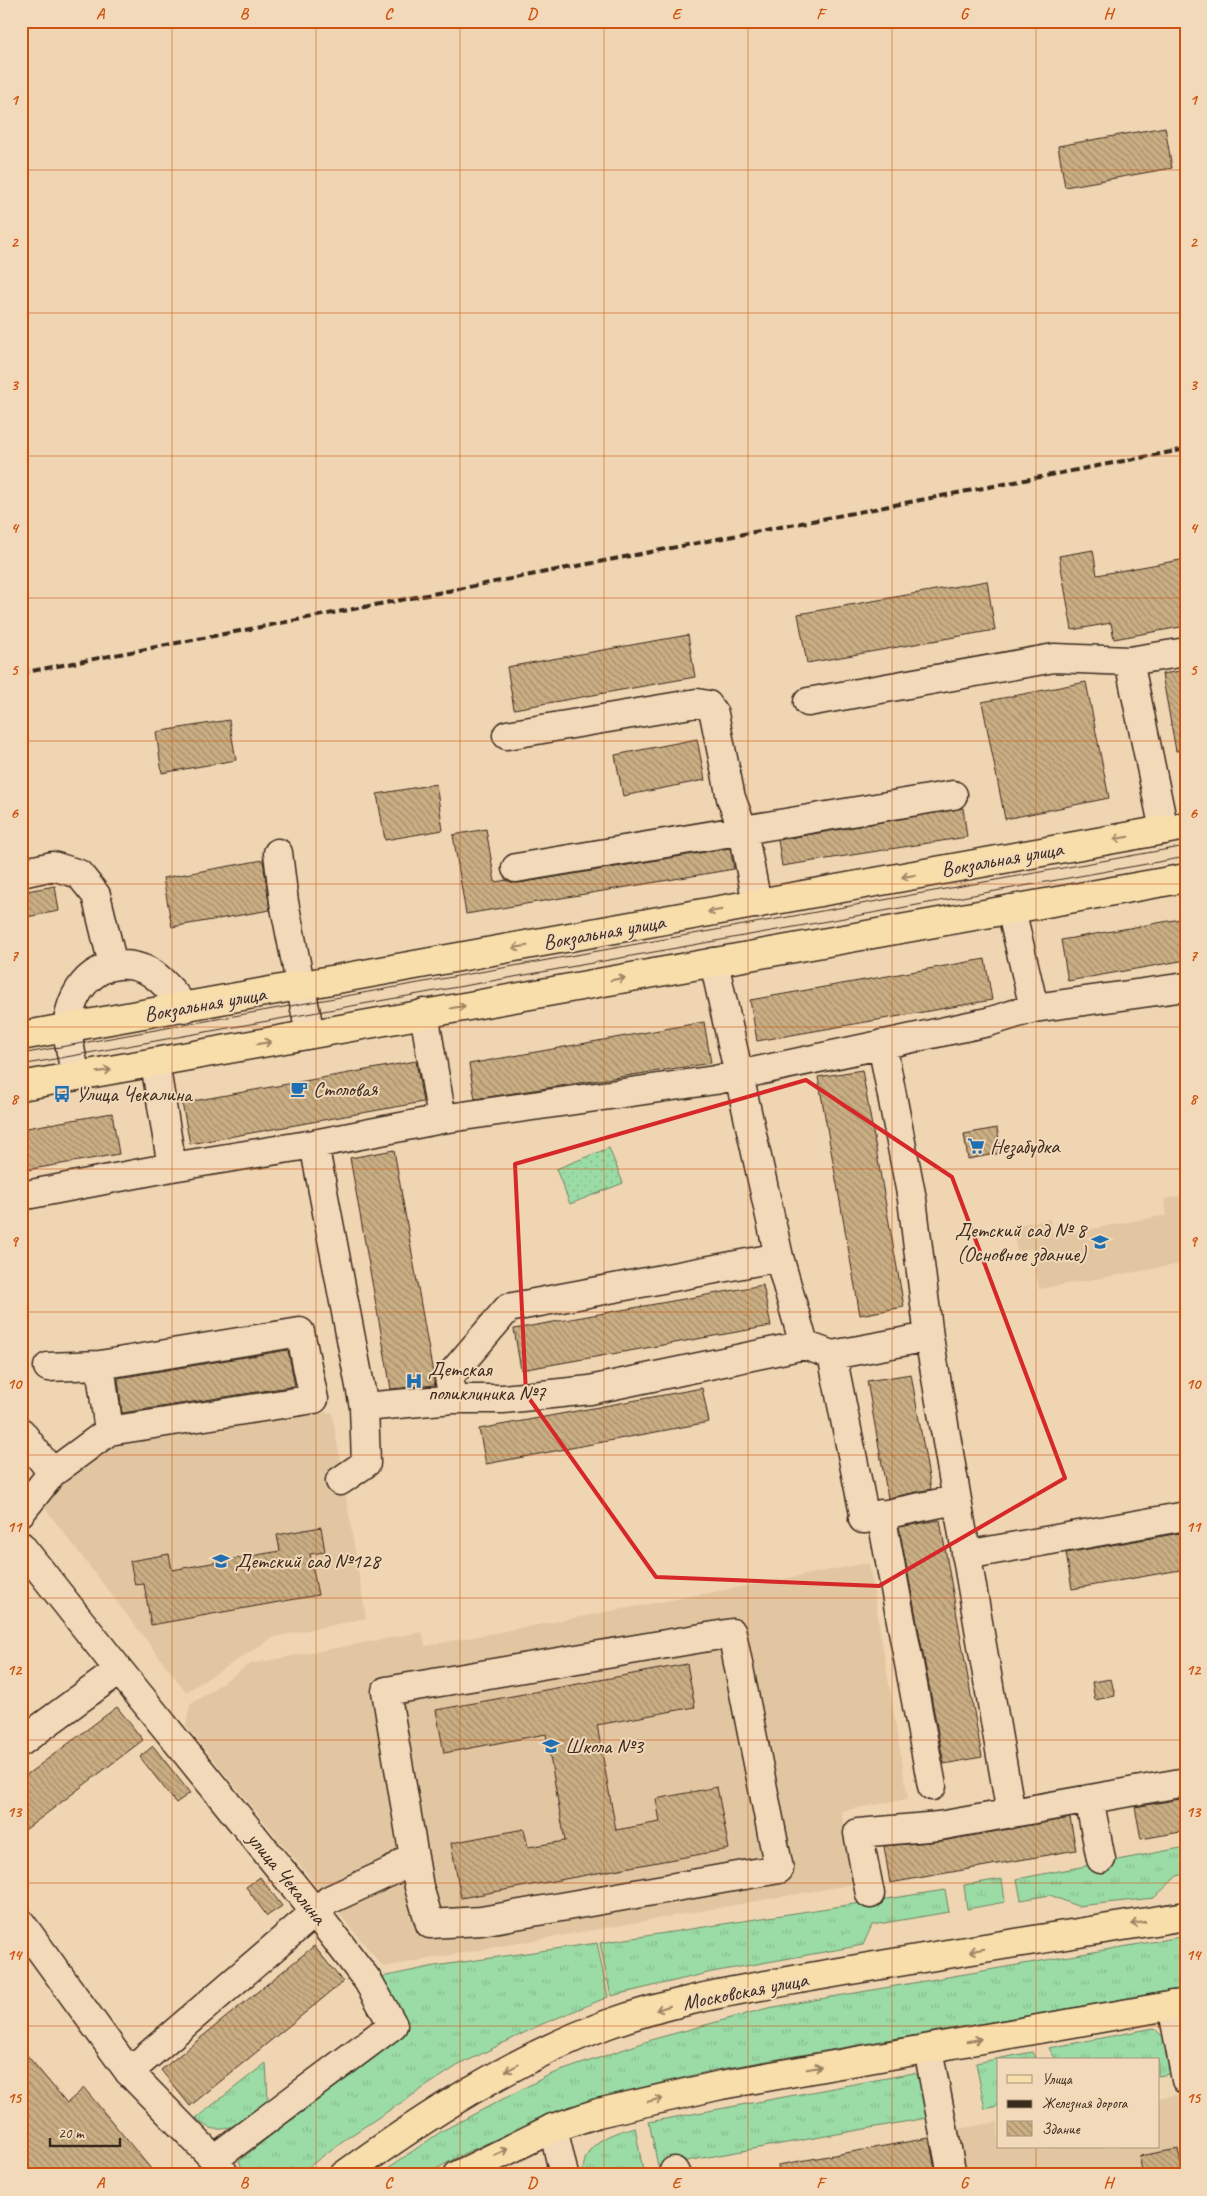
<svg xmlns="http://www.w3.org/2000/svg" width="1207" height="2196" font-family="Caveat,sans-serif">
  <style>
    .built { fill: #e1c6a1 }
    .grass { fill: url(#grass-tufts); stroke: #6b8362 }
    .park { fill: url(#park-dots); stroke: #6b8362 }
    .building { fill: url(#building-back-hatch); stroke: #3b2a1e }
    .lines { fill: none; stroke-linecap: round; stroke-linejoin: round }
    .minor-casing { stroke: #3b2a1e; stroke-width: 31 }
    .major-casing { stroke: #3b2a1e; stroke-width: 31 }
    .minor { stroke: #f1d9b9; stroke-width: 28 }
    .major { stroke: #f8deab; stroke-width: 28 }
    .tram { stroke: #3b2a1e; stroke-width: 1 }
    .rail { stroke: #3b2a1e; stroke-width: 4; stroke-dasharray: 8 4; stroke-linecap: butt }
    .oneway { stroke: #9a8464 }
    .marked { fill: none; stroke: #d62828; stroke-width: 4; stroke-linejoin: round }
    .grid { fill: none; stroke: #ce520f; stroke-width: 1; stroke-opacity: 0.55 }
    .labels { text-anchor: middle; stroke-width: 4; stroke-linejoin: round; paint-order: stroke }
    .street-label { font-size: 21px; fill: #3b2a1e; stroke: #f1d9b9 }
    .poi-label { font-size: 21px; fill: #3b2a1e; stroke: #f1d9b9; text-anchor: start }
    .neatline { fill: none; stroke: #ce520f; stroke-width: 2 }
    .grid-label { font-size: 16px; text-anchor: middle; font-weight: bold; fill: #ce520f }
  </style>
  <defs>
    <pattern id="grass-tufts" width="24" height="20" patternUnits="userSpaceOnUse" patternTransform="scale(1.25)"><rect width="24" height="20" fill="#9bdca6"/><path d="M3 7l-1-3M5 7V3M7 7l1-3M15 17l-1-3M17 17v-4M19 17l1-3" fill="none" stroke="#86bd8e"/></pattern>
    <pattern id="park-dots" width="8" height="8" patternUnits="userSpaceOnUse" patternTransform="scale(1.25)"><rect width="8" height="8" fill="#9bdca6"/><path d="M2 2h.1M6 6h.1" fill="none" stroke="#86bd8e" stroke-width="1.8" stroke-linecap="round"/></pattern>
    <pattern id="building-back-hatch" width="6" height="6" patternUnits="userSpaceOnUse" patternTransform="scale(1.25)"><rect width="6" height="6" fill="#caae84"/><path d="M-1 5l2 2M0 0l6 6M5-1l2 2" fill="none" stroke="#a58e6b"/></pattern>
  </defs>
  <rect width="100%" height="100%" fill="#efd5b2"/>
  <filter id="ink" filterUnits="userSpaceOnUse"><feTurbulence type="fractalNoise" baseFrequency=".02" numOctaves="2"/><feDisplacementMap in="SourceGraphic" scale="10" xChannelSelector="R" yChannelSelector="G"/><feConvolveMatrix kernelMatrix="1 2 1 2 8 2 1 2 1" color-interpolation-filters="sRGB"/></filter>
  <g filter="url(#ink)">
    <!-- built -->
    <path class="built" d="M1186,1195V1263L1039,1289L1032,1249L1017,1251L1012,1226L1050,1219L1053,1236L1167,1215L1164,1199Z
      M332,1412L366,1618L274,1637L186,1692L41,1503L112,1443Z
      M869,1563L908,1799L841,1811L854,1884L383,1967L186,1726L190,1705L250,1664L422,1632L425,1646Z
      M1186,2093V2175H966L958,2129L998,2122V2147H1039L1040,2150L1058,2147H1158V2098Z"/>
    <!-- grass -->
    <path class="grass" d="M1186,1847V1874L1177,1876L1154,1898L1077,1906L1050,1895L1021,1900L1017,1879Z
      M1002,1879L1005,1902L967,1909L964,1885Z
      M945,1890L949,1912L872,1925L863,1945L712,1972L611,1996L600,1943Z
      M1186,1936V1988L715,2070L614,2094L541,2119L465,2153L425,2175H378L442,2131L549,2075L654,2039L768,2008Z
      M597,1943L608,1997L540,2025L457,2066L344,2140L298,2175H245L239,2161L407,2025L377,1978L435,1966Z
      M1154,2028L1166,2040L1176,2073L1158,2076V2060H1056L1049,2048Z
      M1032,2052L1036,2060H998V2106L985,2109L976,2063Z
      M266,2063L268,2100C246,2117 222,2145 196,2118Z
      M914,2073L922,2078L932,2117L658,2166L649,2122Z
      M635,2127L643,2171L623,2175H583C582,2143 609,2134 635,2127Z"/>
    <!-- park -->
    <path class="park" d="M609,1148L623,1183L570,1204L556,1169Z"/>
    <!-- building -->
    <path class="building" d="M1165,127L1172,168L1065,187L1058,146Z
      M1093,550L1097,575L1186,559V626L1114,639L1111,623L1072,630L1059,556Z
      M987,581L995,630L807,663L798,614Z
      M688,635L695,677L514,709L507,667Z
      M1186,670V750L1176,751L1162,674Z
      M1086,682L1109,798L1005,819L982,702Z
      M229,720L236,760L162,773L156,732Z
      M697,739L705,780L623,796L615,755Z
      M436,784L443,830L385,840L377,794Z
      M963,808L967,837L782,866L778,840Z
      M486,829L495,882L507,880L519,883L730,848L734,869L466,914L453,835Z
      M263,860L270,910L172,927L163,878Z
      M55,886L59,911L21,918V892Z
      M1186,918V960L1068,981L1061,940Z
      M985,959L992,1000L757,1041L750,1000Z
      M704,1022L711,1063L475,1099L469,1064Z
      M416,1061L423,1102L190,1144L182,1103Z
      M862,1070L904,1307L860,1315L818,1077Z
      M112,1113L119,1154L21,1171V1129Z
      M997,1128L1001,1153L968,1159L964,1134Z
      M394,1150L435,1385L391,1389L350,1158Z
      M763,1285L771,1326L521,1370L514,1329Z
      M288,1350L295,1386L122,1413L118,1378Z
      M911,1374L931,1489L888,1498L867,1381Z
      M702,1388L709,1422L486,1464L479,1429Z
      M940,1520L982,1757L944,1764L899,1527Z
      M321,1527L325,1552L310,1554L318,1595L151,1625L144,1584L135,1585L130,1561L169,1554L172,1570L280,1551L277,1535Z
      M1186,1532V1569L1072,1589L1066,1553Z
      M687,1664L695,1707L597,1725L616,1830L660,1822L656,1799L717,1787L729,1849L461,1898L451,1843L524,1829L528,1847L565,1841L546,1734L444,1753L436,1710Z
      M1111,1679L1115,1696L1095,1700L1092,1682Z
      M117,1707L143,1740L21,1833V1779Z
      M153,1746L190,1793L176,1803L140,1757Z
      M1186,1798V1831L1141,1839L1135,1807Z
      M1070,1818L1076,1850L890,1883L884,1846L942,1841Z
      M260,1877L282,1906L267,1916L246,1887Z
      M314,1946L343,1982L190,2106L161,2070Z
      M21,2048L67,2103L84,2088L156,2175H21Z
      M929,2138L936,2175H779L778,2165Z
      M1178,2149L1183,2175H1143L1139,2156Z"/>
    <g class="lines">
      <!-- minor casing -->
      <g class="minor-casing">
        <path id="minor" d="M1129,661L1164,830
          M808,702L1054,658L1129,661L1186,652
          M507,735L697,703L708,705L714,714L731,798L743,830L757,904
          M278,853L284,902L310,1034
          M516,868L953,795
          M21,873L53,866L79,874L96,895L113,965
          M1011,909L1034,1008
          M714,962L779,1257L804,1345
          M424,1013L442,1119
          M882,1044L912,1199L929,1337L1011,1814
          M155,1063L172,1167
          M76,1076C73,1060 67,1042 68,1026C70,983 107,950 150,972C163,980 176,996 185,1008
          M314,1144L364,1407L366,1463L340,1481
          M21,1196L172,1167L314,1144L442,1119L715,1080L988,1022L1034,1008L1186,987
          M832,1355L865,1519
          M48,1367L100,1365L300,1332L314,1399L109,1431L100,1365
          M453,1399L449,1377L508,1308L779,1257
          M364,1407L453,1399H503L590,1390L804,1345L832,1355L929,1337
          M21,1432L52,1473L21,1512
          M52,1473L109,1431
          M881,1514L932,1786
          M863,1519L955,1500
          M21,1546L119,1670L315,1912L368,1981L393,2025L214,2159L225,2175
          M966,1555L1186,1516
          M732,1633L779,1869L481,1921L430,1924L419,1887L386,1691Z
          M21,1742L119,1670
          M1089,1799L1101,1859
          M870,1894L858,1833L939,1826L1186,1782
          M21,1923L129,2072L214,2159
          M1172,2005L1186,2080
          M928,2049L952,2175
          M129,2072L329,1900L394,1870L413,1855
          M553,2128L564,2175
          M674,2171L676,2175"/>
      </g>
      <!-- major casing -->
      <g class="major-casing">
        <path id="major" d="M21,1036L1186,826
          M21,1086L1186,878
          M344,2175C426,2116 513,2059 608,2024C677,1999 751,1988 822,1975C943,1954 1065,1935 1186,1916
          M458,2175L553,2128L598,2113L721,2085L1186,2003"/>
      </g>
      <!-- minor -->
      <use href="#minor" class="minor"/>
      <!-- major -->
      <use href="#major" class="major"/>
      <!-- tram -->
      <path class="tram" d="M21,1054L1186,846
        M21,1065L1186,857"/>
      <!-- rail -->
      <path class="rail" d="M21,673L1186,449"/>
    </g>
    <!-- one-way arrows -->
    <defs><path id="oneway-shaft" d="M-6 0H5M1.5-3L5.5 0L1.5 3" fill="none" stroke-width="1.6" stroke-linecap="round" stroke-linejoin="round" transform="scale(1.25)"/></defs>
    <g class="oneway">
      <use href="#oneway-shaft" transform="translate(1121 838) rotate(170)"/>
      <use href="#oneway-shaft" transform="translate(909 876) rotate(170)"/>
      <use href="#oneway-shaft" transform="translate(715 911) rotate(170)"/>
      <use href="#oneway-shaft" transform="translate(520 947) rotate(170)"/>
      <use href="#oneway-shaft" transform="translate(618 979) rotate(-10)"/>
      <use href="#oneway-shaft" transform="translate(458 1007) rotate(-10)"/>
      <use href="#oneway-shaft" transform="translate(264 1043) rotate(-10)"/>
      <use href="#oneway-shaft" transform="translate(104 1071) rotate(-9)"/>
      <use href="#oneway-shaft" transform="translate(1138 1923) rotate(171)"/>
      <use href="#oneway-shaft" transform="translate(977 1950) rotate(171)"/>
      <use href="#oneway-shaft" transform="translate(663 2008) rotate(163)"/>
      <use href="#oneway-shaft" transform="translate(974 2040) rotate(-10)"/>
      <use href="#oneway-shaft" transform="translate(512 2068) rotate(152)"/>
      <use href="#oneway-shaft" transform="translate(814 2068) rotate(-10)"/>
      <use href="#oneway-shaft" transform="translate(655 2100) rotate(-13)"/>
      <use href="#oneway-shaft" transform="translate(501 2152) rotate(-25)"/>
    </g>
  </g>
  <!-- marked area -->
  <path class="marked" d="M806,1080L952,1177L1065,1478L879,1586L656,1577L526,1394L515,1164Z"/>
  <!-- grid -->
  <path class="grid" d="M172,21V2175M316,21V2175M460,21V2175M604,21V2175M748,21V2175M892,21V2175M1036,21V2060M21,170H1186M21,313H1186M21,456H1186M21,598H1186M21,741H1186M21,884H1186M21,1027H1186M21,1169H1186M21,1312H1186M21,1455H1186M21,1598H1186M21,1740H1186M21,1883H1186M21,2026H1186M1036,2147V2175"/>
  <!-- icons -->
  <defs>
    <g id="cafe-bare" transform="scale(1.35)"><path d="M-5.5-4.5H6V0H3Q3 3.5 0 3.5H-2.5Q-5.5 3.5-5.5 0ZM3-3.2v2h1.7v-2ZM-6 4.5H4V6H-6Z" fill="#1f6fb2" stroke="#f1d9b9" stroke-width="2.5" paint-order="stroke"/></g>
    <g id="bus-bare" transform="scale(1.35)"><path d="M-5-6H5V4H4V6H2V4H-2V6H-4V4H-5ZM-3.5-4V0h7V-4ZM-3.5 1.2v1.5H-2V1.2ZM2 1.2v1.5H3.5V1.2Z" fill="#1f6fb2" stroke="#f1d9b9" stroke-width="2.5" paint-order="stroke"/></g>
    <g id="supermarket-bare" transform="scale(1.35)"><path d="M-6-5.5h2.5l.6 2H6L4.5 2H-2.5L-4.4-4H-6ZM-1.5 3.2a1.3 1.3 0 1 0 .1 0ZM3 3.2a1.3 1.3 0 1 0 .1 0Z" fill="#1f6fb2" stroke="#f1d9b9" stroke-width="2.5" paint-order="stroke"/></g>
    <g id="school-bare" transform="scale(1.35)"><path d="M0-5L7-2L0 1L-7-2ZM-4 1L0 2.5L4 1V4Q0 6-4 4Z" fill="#1f6fb2" stroke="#f1d9b9" stroke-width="2.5" paint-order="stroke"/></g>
    <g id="hospital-bare" transform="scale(1.35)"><path d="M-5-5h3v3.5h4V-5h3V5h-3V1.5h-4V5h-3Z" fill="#1f6fb2" stroke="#f1d9b9" stroke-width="2.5" paint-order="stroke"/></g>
  </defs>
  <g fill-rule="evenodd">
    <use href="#cafe-bare" x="299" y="1089"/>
    <use href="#bus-bare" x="62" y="1094"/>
    <use href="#supermarket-bare" x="976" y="1146"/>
    <use href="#school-bare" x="1100" y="1242"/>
    <use href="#hospital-bare" x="414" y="1381"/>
    <use href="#school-bare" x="221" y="1561"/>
    <use href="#school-bare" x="551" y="1746"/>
  </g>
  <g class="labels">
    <!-- street labels -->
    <g class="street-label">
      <text transform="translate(1002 859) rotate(-10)" y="7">Вокзальная улица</text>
      <text transform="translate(604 932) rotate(-10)" y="7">Вокзальная улица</text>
      <text transform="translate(205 1004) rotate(-10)" y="7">Вокзальная улица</text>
      <text transform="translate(287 1878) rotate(51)" y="7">улица Чекалина</text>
      <text transform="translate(745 1991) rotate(-11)" y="7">Московская улица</text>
    </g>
    <!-- poi labels -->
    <g class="poi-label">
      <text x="313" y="1096">Столовая</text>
      <text x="76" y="1101">Улица Чекалина</text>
      <text x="990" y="1153">Незабудка</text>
      <text x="1086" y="1237" text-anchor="end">Детский сад № 8<tspan x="1086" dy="24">(Основное здание)</tspan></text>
      <text x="428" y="1376">Детская<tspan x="428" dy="24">поликлиника №7</tspan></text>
      <text x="235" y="1568">Детский сад №128</text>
      <text x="565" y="1753">Школа №3</text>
    </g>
  </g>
  <!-- margin -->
  <rect width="1207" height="2196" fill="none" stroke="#f1d9b9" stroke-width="55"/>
  <!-- legend -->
  <rect x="997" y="2058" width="162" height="90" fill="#f1d9b9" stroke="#a8937b"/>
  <rect x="1007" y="2075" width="25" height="8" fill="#f8deab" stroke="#a8937b"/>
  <text x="1042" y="2084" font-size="15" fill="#3b2a1e">Улица</text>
  <rect x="1007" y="2100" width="25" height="8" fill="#3b2a1e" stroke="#a8937b"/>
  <text x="1042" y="2108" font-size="15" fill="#3b2a1e">Железная дорога</text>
  <rect x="1007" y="2121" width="25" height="15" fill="url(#building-back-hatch)" stroke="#a8937b"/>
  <text x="1042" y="2134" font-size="15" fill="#3b2a1e">Здание</text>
  <!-- scale -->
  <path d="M50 2138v8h70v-8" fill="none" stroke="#3b2a1e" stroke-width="2.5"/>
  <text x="58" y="2138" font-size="15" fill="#3b2a1e" stroke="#f1d9b9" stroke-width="4" paint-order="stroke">20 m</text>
  <rect x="28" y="28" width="1152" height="2140" class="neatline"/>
  <g class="grid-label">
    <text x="100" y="19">A</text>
    <text x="244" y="19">B</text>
    <text x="388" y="19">C</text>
    <text x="532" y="19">D</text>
    <text x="676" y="19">E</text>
    <text x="820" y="19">F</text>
    <text x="964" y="19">G</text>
    <text x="1108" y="19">H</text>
    <text x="14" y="105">1</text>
    <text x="1193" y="105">1</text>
    <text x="14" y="247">2</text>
    <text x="1193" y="247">2</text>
    <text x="14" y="390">3</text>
    <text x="1193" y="390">3</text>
    <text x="14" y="533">4</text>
    <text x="1193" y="533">4</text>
    <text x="14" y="675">5</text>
    <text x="1193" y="675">5</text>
    <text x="14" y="818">6</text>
    <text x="1193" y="818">6</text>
    <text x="14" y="961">7</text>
    <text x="1193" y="961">7</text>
    <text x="14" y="1104">8</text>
    <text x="1193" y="1104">8</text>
    <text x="14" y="1246">9</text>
    <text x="1193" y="1246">9</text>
    <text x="14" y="1389">10</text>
    <text x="1193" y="1389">10</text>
    <text x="14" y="1532">11</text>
    <text x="1193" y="1532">11</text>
    <text x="14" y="1675">12</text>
    <text x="1193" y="1675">12</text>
    <text x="14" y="1817">13</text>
    <text x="1193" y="1817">13</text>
    <text x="14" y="1960">14</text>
    <text x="1193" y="1960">14</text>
    <text x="14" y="2103">15</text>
    <text x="1193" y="2103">15</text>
    <text x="100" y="2188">A</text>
    <text x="244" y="2188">B</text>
    <text x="388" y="2188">C</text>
    <text x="532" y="2188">D</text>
    <text x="676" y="2188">E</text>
    <text x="820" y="2188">F</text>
    <text x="964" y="2188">G</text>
    <text x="1108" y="2188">H</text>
  </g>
</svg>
